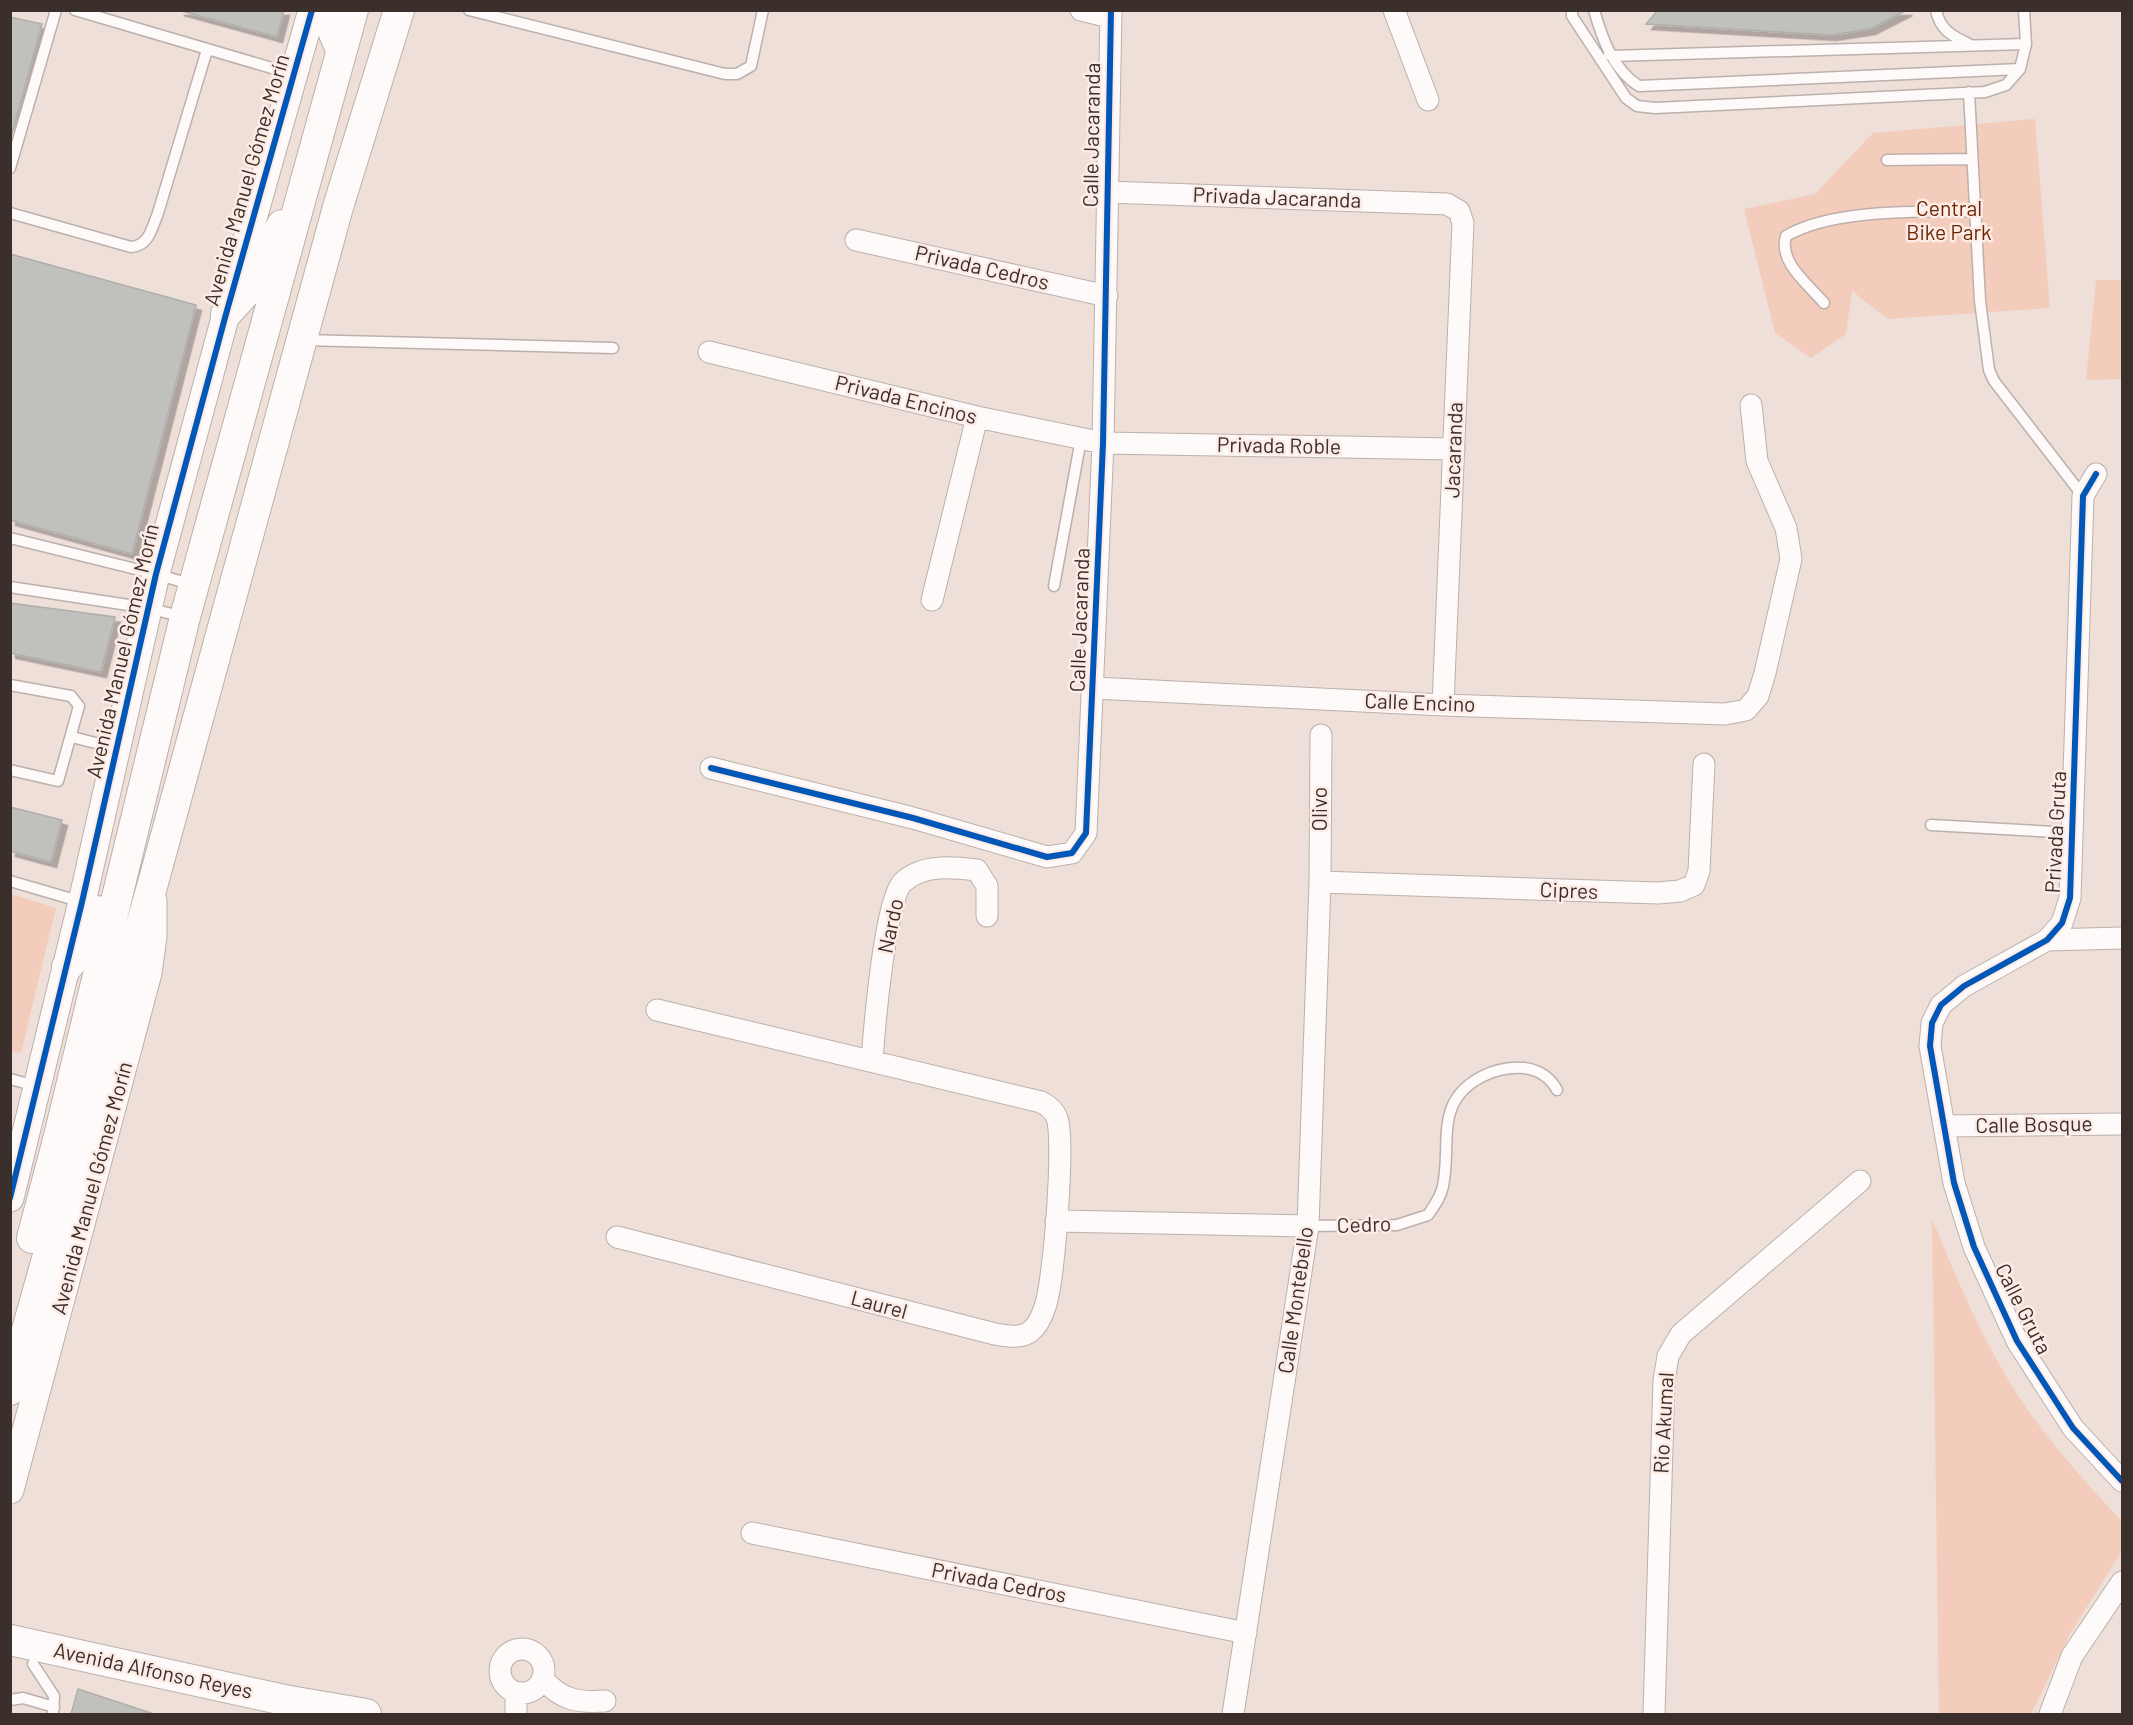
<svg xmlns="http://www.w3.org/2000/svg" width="2133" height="1725" font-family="Barlow,sans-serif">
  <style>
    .green { fill: #f4ccbc }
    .building { fill: #c0c0bc; stroke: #afafab; stroke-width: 1.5; filter: url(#shadow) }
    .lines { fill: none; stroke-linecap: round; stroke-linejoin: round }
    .service-casing { stroke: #bcb0ac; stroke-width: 13 }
    .minor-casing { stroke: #bcb0ac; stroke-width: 23 }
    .tertiary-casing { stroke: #bcb0ac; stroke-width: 29 }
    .secondary-casing { stroke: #bcb0ac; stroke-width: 32 }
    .service { stroke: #fdfaf9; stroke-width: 10 }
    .minor { stroke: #fdfaf9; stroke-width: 21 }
    .tertiary { stroke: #fdfaf9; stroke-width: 27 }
    .secondary { stroke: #fdfaf9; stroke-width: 30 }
    .cycleway-casing { stroke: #fdebe5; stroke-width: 10 }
    .cycleway { stroke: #0057b8; stroke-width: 6 }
    .labels { text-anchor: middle; stroke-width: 5; stroke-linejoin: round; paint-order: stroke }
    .street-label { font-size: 21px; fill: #3a2f2b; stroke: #fdebe5 }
    .park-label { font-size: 21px; fill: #6d2603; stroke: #fdebe5 }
  </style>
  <defs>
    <filter id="shadow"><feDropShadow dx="5.5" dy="5.5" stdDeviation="0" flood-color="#0004"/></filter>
  </defs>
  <rect width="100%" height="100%" fill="#efdfd9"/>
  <!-- green -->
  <path class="green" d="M2035,119L2050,308L1888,319L1852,291L1846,334L1811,358L1775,333L1744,209L1815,194L1873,133Z
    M2096,280H2122V379L2086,380Z
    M11,894L56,908L21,1053L11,1051Z
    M1932,1219C1955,1274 1977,1328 2008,1379C2037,1429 2082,1479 2122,1521V1551L2070,1634L2031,1714H1939Z"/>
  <!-- building -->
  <path class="building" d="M178,10H284L277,37Z
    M1658,10L1820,11L1907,10L1870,29L1831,35L1646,24Z
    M10,17L42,24L10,141Z
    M10,254L196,305L132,554L10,520Z
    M10,603L115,617L101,672L10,653Z
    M10,807L62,820L51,862L10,851Z
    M78,1689L154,1714H71Z"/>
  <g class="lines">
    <!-- service casing -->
    <g class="service-casing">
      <path id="service" d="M75,10L292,74
        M469,10L725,74H737L751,66L763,10
        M1572,10V16L1626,98L1637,106L1655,108L1985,92L2006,85L2020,69
        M1594,10C1602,38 1613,70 1639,86L2020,69L2026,44L2024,10
        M1936,10C1940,30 1952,36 1969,44
        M1609,54L1611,56L2026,44
        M1969,92L1980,301L1989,370L1994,381L2083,496
        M1887,160L1972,159
        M10,168L56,10
        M10,213L131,247C149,246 152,228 158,213L207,50
        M1824,303C1808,284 1778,262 1786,236C1833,208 1922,212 1977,211
        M303,340L613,348
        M10,538L156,574L193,585
        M1054,586L1081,439
        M10,587L148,608L184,617
        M10,685L71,696L79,706L58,781L10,770
        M72,737L115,748
        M1931,825L2074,833
        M10,881L82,902
        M10,1079L36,1086
        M1308,1226L1397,1225L1428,1215C1434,1206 1441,1197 1443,1186C1452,1143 1433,1101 1483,1076C1495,1070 1510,1067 1524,1068C1539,1070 1550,1077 1557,1090
        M33,1664L54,1696L53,1714
        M10,1700L23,1698L54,1707"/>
    </g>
    <!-- minor casing -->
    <g class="minor-casing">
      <path id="minor" d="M1081,10L1110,17
        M1394,10L1428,100
        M1107,192L1447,204L1459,211L1463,223L1443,705
        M856,240L1107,296
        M709,352L977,417L1103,443L1454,449
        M2096,474L2083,496L2070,898L2062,923L2047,940L1964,986L1941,1005L1932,1023L1930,1046L1954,1183L1974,1247L2017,1341L2073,1428L2122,1481
        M932,600L977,417
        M1094,688L1443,705L1725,714L1746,710L1758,696L1765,673L1791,559L1786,528L1757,461L1751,405
        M711,768L913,818L1047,857L1072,853L1086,833L1103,443L1111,10
        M1320,882L1658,893L1680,891L1694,885L1699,871L1704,764
        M2047,940L2122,938
        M872,1061C874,1032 885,898 903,882C923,864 951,867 977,870L987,886V916
        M1945,1126L2122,1124
        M1056,1221L1308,1226
        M617,1237L995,1334C1007,1336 1021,1339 1031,1331C1038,1325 1042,1316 1045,1307C1054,1281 1065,1142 1057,1118C1054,1110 1049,1106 1041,1102L657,1010
        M752,1533L1246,1633
        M500 1671a22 22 0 1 1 44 0a22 22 0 1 1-44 0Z
        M543,1679C561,1700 578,1703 605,1701
        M516,1714V1692
        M1233,1714L1308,1226L1320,882L1321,735
        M1654,1714L1664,1381L1668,1356L1681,1334L1860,1181
        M2050,1714L2072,1656L2122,1582"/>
    </g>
    <!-- tertiary casing -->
    <g class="tertiary-casing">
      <path id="tertiary" d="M10,1198L82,902L156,574L226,314L312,10
        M10,1490L148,973L153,937V901"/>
    </g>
    <!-- secondary casing -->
    <g class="secondary-casing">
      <path id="secondary" d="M324,10L341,50
        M226,314L245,293L282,225
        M67,967L84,947L97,911
        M32,1238L59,1136L185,617L353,10
        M10,1390L153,883L338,207L399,10
        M10,1640L284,1700L366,1714"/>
    </g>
    <!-- service -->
    <use href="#service" class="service"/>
    <!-- minor -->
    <use href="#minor" class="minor"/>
    <!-- tertiary -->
    <use href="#tertiary" class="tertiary"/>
    <!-- secondary -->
    <use href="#secondary" class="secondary"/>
    <!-- cycleway casing -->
    <g class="cycleway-casing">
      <path id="cycleway" d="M2096,474L2083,496L2070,898L2062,923L2047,940L1964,986L1941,1005L1932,1023L1930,1046L1954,1183L1974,1247L2017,1341L2073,1428L2122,1481
        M711,768L913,818L1047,857L1072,853L1086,833L1103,443L1111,10
        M10,1198L82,902L156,574L226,314L312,10"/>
    </g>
    <!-- cycleway -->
    <use href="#cycleway" class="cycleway"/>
  </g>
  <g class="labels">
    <!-- street labels -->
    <g class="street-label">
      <text transform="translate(1092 135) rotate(-89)" y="7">Calle Jacaranda</text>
      <text transform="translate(247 180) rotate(-74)" y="7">Avenida Manuel Gómez Morín</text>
      <text transform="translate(1277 198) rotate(2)" y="7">Privada Jacaranda</text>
      <text transform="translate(982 268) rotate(13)" y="7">Privada Cedros</text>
      <text transform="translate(906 400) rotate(14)" y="7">Privada Encinos</text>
      <text transform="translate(1279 446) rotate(1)" y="7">Privada Roble</text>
      <text transform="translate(1454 450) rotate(-88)" y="7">Jacaranda</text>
      <text transform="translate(1080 620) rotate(-88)" y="7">Calle Jacaranda</text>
      <text transform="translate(123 651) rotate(-77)" y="7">Avenida Manuel Gómez Morín</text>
      <text transform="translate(1420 703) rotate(2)" y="7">Calle Encino</text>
      <text transform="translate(1320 809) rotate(-90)" y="7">Olivo</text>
      <text transform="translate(2056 832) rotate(-87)" y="7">Privada Gruta</text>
      <text transform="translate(1569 891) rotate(2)" y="7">Cipres</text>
      <text transform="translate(891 926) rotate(-78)" y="7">Nardo</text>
      <text transform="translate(2034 1125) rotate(-1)" y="7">Calle Bosque</text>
      <text transform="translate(92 1188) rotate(-75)" y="7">Avenida Manuel Gómez Morín</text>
      <text transform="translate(1364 1225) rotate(-2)" y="7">Cedro</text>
      <text transform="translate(1296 1300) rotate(-82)" y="7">Calle Montebello</text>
      <text transform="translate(879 1305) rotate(15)" y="7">Laurel</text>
      <text transform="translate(2023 1309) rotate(63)" y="7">Calle Gruta</text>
      <text transform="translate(1664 1423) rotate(-87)" y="7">Rio Akumal</text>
      <text transform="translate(999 1583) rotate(11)" y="7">Privada Cedros</text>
      <text transform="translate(153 1671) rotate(12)" y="7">Avenida Alfonso Reyes</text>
    </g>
    <!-- park labels -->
    <g class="park-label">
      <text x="1949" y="216">Central<tspan x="1949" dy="24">Bike Park</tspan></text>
    </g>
  </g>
  <!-- border -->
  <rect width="2133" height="1725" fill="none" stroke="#3a2f2b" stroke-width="24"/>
</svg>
